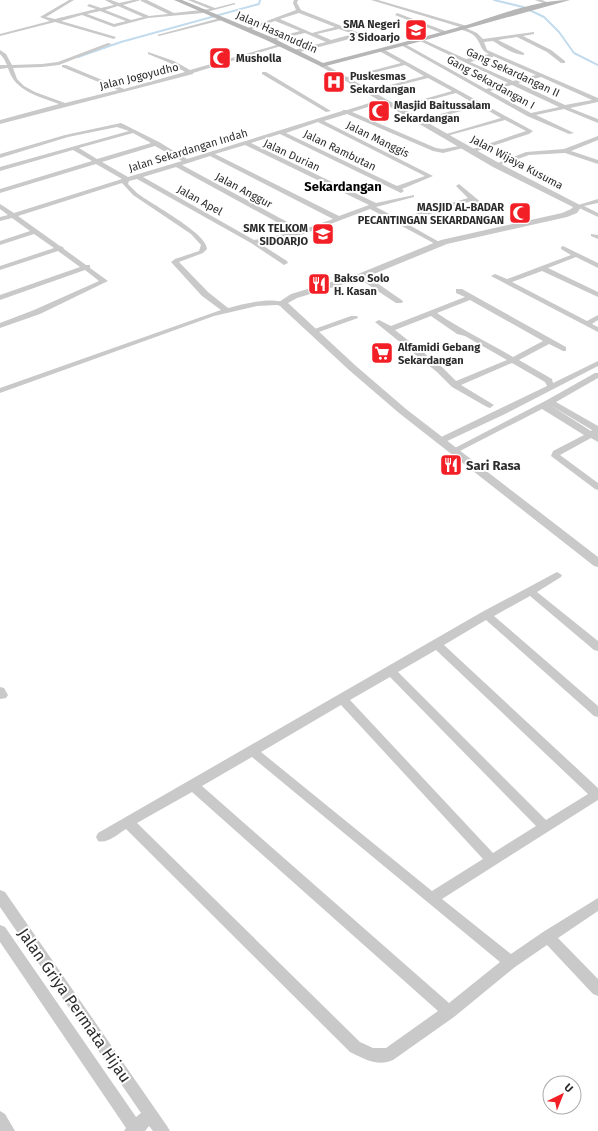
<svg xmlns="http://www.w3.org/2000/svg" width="598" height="1131" font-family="'Fira Sans',sans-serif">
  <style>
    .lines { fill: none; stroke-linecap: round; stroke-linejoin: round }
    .stream { stroke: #c2dbed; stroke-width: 2 }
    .minor { fill: #c9c9c9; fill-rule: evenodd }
    .tertiary { fill: #c9c9c9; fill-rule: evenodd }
    .secondary { fill: #b6b6b6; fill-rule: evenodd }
    .labels { text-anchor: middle; stroke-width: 4; stroke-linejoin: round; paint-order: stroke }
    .far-poi-label { font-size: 11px; font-weight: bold; fill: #2c2c2c; stroke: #fff; text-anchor: start }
    .far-street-label { font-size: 11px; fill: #2c2c2c; stroke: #fff }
    .far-quarter-label { font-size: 13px; font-weight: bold; fill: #000; stroke: #fff }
    .poi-label { font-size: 13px; font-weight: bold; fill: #2c2c2c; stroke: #fff; text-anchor: start }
    .near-street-label { font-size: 16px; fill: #2c2c2c; stroke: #fff }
  </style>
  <rect width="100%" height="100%" fill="#fff"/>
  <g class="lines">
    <!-- stream -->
    <path class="stream" d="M494,0L523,7L544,17L559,32L574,53L598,65
      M78,57L121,42L259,4L260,0"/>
    <!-- minor -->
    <path class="minor" d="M69,0H74L46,17L55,19L96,9L87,6L89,4L101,8L114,5L105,0H111L119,3L133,0H147L174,13L210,9L188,0H194L215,8L234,3L236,4L203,13L148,18L114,27L82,15L61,21L116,37L114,39L55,22L0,36V34L50,21L40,17ZM141,0V1L168,14L149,16L123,5ZM118,6L143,17L131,20L105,10ZM100,11L126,21L114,24L87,14Z
      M294,0H298L297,3L301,10L362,34L361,36L296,53L294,52V50L326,42L305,33L271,41V39L300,31L275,21L249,30L245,29L296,10L293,3ZM299,13L335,27L312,33L280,19ZM339,29L353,34L331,40L317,34Z
      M371,0H378L467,26L466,28L477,33L483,39L534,32V34L523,36L551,50L565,61V63H561L547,52L517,37L498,40L524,53V55C514,55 501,46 493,41L484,42L487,50L598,98V102L570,108L598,119V123L564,109L536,115L574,133L569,134L527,116L401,45L405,44L486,89L508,83L418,40L422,39L466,59L489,54C480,50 482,46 477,39C474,33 465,31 459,29L460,27ZM493,57V56L536,75L513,81L470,62ZM541,77L592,100L565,105L518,83ZM512,85L559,107L531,113L490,91Z
      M535,0H542L551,4L549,5Z
      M397,13L448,32V33L444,34L395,15Z
      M220,18L222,20L159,36L157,35Z
      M108,43L112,44L59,65L42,67L13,68L17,79L24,86L35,92L65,103L118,90L62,67V65H66L124,89L185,72L170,63L148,54V52L174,61L190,70L280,44L284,45L193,73V74L0,124V120L59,104C39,96 15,92 8,68L0,69V65H7L4,59L0,54V50L6,54L12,65L42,64L58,62Z
      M379,49H383L533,131L529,134L474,152H470V150L526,131L505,120L443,137V135L501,118L480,106L417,123V121L475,104L456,93L393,110V108L452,91L428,78L368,93V91L424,76L405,65L344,80V78L401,63L379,51Z
      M262,72H266L331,111L326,112L262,74Z
      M382,99L385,101L384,102L352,112L436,148L443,149L464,145L467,147L443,153L433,151L347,114L324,121L433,176L402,189L404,191L401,193L280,134L251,143L376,203L414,195V197L376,207L399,219L468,198L456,186L459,184L488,208V210H484L472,201L404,222L441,243L442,244L439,246L370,209L304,234L259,243L287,261L288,263L284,265L251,243L137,179L129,181L128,184C131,187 134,190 137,193C151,204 207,233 207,249L203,253L179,262L208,292L228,308C243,304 275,295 288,305L284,307L277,305L257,306L214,316L0,393V388L221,310L202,296L171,262L175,259L199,251L201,245L191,234L133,195L122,183L18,216L60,246L63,247L64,249L86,265H90V268L108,281L40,314L0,328V323L34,310L99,281L85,270L0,300V295L80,267L58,251L0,270V266L54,248L34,234L0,245V241L30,231L12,218L0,221V217L8,215L0,209V204L14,213L122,179L96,164L0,193V189L92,161L73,150L0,171V167L129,131L117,127L68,137L0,158V154L65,135L121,123L159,142L187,159L342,111L343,110H347ZM318,122L425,176L397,186L286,133ZM133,133L151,143L97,159L79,148ZM245,145L369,205L339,216L215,154ZM155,146L182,161L128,177L102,162ZM210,156L333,219L302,230L182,165ZM176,167L295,232L254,240L143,177Z
      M598,136V140L571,151L598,160V164L565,153L529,155L498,166L493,165L526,152L564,149Z
      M598,199V203L584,206L598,213V217L575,206Z
      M591,234L598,235V239L591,236Z
      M563,246L598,263V268L576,257L548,268L598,292V297L542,271L512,282L587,321L598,315V320L592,324L598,327V332L491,276L495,274L507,279L571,255L561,249V247Z
      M358,274H364L403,301L402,303H396L358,278Z
      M456,289H462L566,347V351H563L549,344L519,360L552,379L553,383L598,361V366L503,415L443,443H437L436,441L437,439L547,386L545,382L512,363L461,385L494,405L490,408L487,407L452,387L437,372L375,322L379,320L391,326L465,297L456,293ZM470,300L543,341L513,357C488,342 462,330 437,313ZM431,316L457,334L465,336L507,360L456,381L443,368L395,330Z
      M351,316H357L358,318L316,333H313L309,331Z
      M595,373H598V378L556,402L598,426V442L591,438L560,455L598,483V490L595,489L551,456L553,451L584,435L542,409L456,453H450L449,451L547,400ZM550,405L592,430L591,431Z
      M557,572L562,575L561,577L537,592L598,641V651L594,650L530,596L494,616L598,706V717L594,716L486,620L444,645L598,788V800L442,899L511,954L543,932L598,898V911L558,938L598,979V996L593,994L547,945L515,967L454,1017L393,1060C378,1067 364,1059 350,1052L126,829C118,834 107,844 98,841L96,837L98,833L482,612ZM436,650L588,794L546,820L398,672ZM390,677L536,826L493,853L350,700ZM341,705L483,859L432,891L261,752ZM252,757L500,962L449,1003L202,786ZM192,792L438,1011L386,1048H373L360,1042L137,823Z
      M0,687L4,688L8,695L6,698L0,699Z
      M0,890L5,892L167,1126L170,1131H153L149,1126L145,1131H124L126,1128L0,942V925L5,927L136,1117L141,1113L0,907Z
      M0,1111L5,1114L15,1131H0Z"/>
    <!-- tertiary -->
    <path class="tertiary" d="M320,64H324L499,163L582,206L577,213L567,217L447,244L364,278L297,298L288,303L356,366L406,409L598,557V567L594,566L399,413L349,370L281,307L279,302L291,294L358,274L441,240L562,213L571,209L573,207L493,167L320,66Z"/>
    <!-- secondary -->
    <path class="secondary" d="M174,0H182L271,37L323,63C372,50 421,38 470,24C502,14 537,0 570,0L422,41L322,67L266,40Z"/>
  </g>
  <!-- icons -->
  <defs>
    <g id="school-square" transform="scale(1.15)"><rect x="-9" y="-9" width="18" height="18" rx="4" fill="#f21f26" stroke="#fff"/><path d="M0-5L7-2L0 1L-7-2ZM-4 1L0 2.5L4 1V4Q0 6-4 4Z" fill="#fff"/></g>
    <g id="mosque-square" transform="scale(1.15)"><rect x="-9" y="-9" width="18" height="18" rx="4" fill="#f21f26" stroke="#fff"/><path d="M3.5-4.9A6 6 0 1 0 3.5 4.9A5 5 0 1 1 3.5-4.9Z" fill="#fff"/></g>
    <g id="hospital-square" transform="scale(1.15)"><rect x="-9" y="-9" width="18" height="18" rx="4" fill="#f21f26" stroke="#fff"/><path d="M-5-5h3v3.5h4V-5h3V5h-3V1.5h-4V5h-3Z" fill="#fff"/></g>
    <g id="restaurant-square" transform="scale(1.15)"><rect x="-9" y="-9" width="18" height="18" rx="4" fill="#f21f26" stroke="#fff"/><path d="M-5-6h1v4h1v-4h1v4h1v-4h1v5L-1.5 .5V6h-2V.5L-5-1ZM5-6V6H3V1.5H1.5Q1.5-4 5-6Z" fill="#fff"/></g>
    <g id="supermarket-square" transform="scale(1.15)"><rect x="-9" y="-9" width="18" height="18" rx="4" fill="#f21f26" stroke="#fff"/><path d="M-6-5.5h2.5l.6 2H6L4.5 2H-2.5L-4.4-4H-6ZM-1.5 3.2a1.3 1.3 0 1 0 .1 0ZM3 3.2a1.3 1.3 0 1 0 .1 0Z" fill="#fff"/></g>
  </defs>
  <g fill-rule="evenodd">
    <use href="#school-square" x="416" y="30"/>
    <use href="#mosque-square" x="220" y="58"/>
    <use href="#hospital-square" x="334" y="82"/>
    <use href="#mosque-square" x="379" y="111"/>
    <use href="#mosque-square" x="520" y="213"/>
    <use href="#school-square" x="323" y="234"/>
    <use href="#restaurant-square" x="319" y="284"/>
    <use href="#supermarket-square" x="382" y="353"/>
    <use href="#restaurant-square" x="451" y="465"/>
  </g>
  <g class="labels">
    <!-- far-poi labels -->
    <g class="far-poi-label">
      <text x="400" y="28" text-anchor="end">SMA Negeri<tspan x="400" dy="13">3 Sidoarjo</tspan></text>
      <text x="236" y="62">Musholla</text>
      <text x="350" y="80">Puskesmas<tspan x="350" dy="13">Sekardangan</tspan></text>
      <text x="394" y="109">Masjid Baitussalam<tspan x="394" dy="13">Sekardangan</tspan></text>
      <text x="504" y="211" text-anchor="end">MASJID AL-BADAR<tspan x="504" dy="13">PECANTINGAN SEKARDANGAN</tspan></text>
      <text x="308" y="232" text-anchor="end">SMK TELKOM<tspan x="308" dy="13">SIDOARJO</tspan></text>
      <text x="334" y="282">Bakso Solo<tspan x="334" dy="13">H. Kasan</tspan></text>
      <text x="398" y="351">Alfamidi Gebang<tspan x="398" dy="13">Sekardangan</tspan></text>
    </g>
    <!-- far-street labels -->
    <g class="far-street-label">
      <text transform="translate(277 32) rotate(24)" y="4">Jalan Hasanuddin</text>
      <text transform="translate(513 72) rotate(25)" y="4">Gang Sekardangan II</text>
      <text transform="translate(139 76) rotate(-14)" y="4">Jalan Jogoyudho</text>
      <text transform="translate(491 82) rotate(29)" y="4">Gang Sekardangan I</text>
      <text transform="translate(378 139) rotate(26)" y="4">Jalan Manggis</text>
      <text transform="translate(188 150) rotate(-17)" y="4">Jalan Sekardangan Indah</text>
      <text transform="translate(340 150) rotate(26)" y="4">Jalan Rambutan</text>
      <text transform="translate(292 155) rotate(25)" y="4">Jalan Durian</text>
      <text transform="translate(517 162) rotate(28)" y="4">Jalan Wijaya Kusuma</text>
      <text transform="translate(244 190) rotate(28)" y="4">Jalan Anggur</text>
      <text transform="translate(200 200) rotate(29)" y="4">Jalan Apel</text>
    </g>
    <!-- far-quarter labels -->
    <g class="far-quarter-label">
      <text x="343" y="191">Sekardangan</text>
    </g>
    <!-- poi labels -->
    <g class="poi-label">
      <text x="466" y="470">Sari Rasa</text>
    </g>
    <!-- near-street labels -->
    <g class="near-street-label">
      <text transform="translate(75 1005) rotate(55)" y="6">Jalan Griya Permata Hijau</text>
    </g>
  </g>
  <!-- north arrow -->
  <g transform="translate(562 1095) rotate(43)"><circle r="19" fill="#ffffff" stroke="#ababab"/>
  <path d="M0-3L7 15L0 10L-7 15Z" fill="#f21f26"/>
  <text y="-6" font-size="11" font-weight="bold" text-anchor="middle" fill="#2c2c2c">U</text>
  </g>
</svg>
